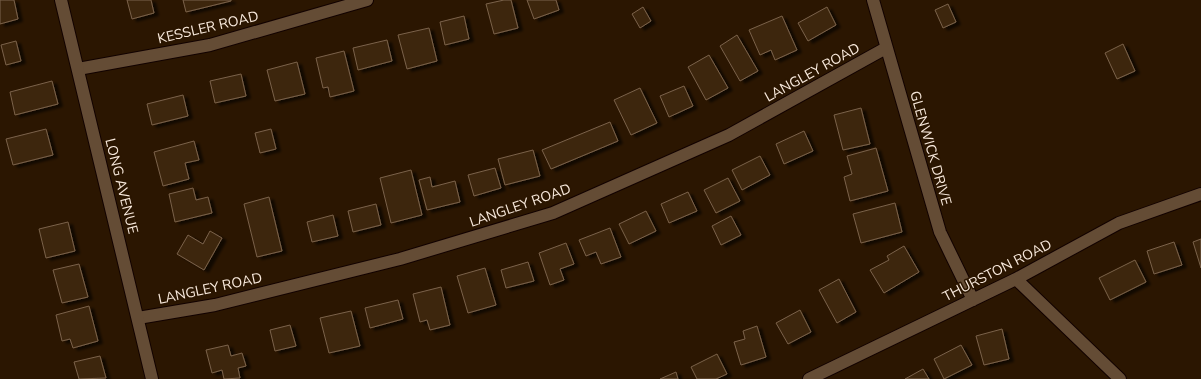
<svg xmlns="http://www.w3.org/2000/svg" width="1201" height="379" font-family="'Nunito Sans',sans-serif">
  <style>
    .building { fill: #3d2710; stroke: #7b624a; filter: url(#shadow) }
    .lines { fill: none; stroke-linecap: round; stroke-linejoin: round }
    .street-casing { stroke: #120200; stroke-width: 14 }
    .secondary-casing { stroke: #120200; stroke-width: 14 }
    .street { stroke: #644c35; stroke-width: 12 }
    .secondary { stroke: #644c35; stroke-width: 12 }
    .labels { text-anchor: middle; stroke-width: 3; stroke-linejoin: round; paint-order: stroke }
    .street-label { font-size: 14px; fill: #f9eadd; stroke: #2b1601 }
  </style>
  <defs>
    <filter id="shadow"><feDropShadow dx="4.5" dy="2.5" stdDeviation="1" flood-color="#0009"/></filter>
  </defs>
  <rect width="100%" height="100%" fill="#2b1601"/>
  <!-- building -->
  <path class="building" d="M0,0H14L18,19L0,24Z
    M127,0H151L154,13L132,19Z
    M183,0H231V1L186,12Z
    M504,0H511L518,28L494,34L486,4Z
    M527,0H556L559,10L534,19Z
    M948,4L956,22L943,28L935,10Z
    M643,7L651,21L640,28L632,14Z
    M827,7L836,25L808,41L798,23Z
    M464,16L469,39L445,45L440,22Z
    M782,16L797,50L775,60L771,50L760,55L749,30Z
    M429,28L437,61L407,69L398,35Z
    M737,35L758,71L740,81L720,46Z
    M387,40L392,61L358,70L353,48Z
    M16,41L21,61L6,65L1,45Z
    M1123,44L1135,71L1117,79L1105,53Z
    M344,51L354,91L330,97L328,87L323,88L316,58Z
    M709,55L728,88L706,100L688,67Z
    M297,62L305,94L275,101L267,70Z
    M241,74L246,96L215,103L210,81Z
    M52,81L58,104L15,115L10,92Z
    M684,86L693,106L669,117L660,96Z
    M640,88L657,123L631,135L614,100Z
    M183,95L188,116L152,125L147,104Z
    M861,108L870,144L843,150L834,115Z
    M610,122L618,141L551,169L542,150Z
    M46,129L53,155L13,165L6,139Z
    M271,129L276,149L260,153L255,133Z
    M804,131L813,151L784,164L776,144Z
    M194,141L199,160L185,163L189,179L163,186L154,152Z
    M876,148L888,191L850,201L844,177L852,174L847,156Z
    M533,150L540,176L505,185L498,159Z
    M760,156L770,175L742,190L732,170Z
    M495,168L501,188L474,196L468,175Z
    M411,170L422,215L391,223L380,178Z
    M430,177L432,187L455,181L460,202L427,210L419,180Z
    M728,178L740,201L716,213L704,190Z
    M193,188L196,200L208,197L212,213L175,222L169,194Z
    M688,192L697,211L669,223L661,204Z
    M269,197L282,251L257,257L244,204Z
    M895,203L902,232L861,243L853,214Z
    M376,204L381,225L353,232L348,211Z
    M646,211L656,231L629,244L619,224Z
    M333,215L338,236L312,242L307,222Z
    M731,216L741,235L721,245L712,226Z
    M68,222L75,251L46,258L39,229Z
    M610,228L621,257L601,264L596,252L586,256L579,240Z
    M210,231L222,238L204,270L177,254L188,235L203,244Z
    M1201,239V268L1193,242Z
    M1174,242L1182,265L1154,274L1147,251Z
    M566,243L574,264L560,269L564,280L550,285L539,253Z
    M904,246L919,272L884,293L870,270L889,260L887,256Z
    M1135,260L1146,282L1110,300L1099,278Z
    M528,262L534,281L506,288L501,270Z
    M79,264L88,297L62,303L53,270Z
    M485,268L496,305L468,313L457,276Z
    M839,279L856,312L837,323L819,290Z
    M441,287L450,325L430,330L427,320L420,322L413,294Z
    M398,300L403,319L370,328L365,308Z
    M89,306L98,341L73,348L70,339L62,341L56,315Z
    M800,310L811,332L788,344L776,323Z
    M351,311L360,346L329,353L320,318Z
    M290,325L296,346L275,351L270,330Z
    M757,326L766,357L741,365L734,342L745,339L743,331Z
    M1002,329L1009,359L984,365L976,336Z
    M228,345L231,356L242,353L246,366L238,368L240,378L224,379L222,370L212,373L206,350Z
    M961,345L972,365L944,379L934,359Z
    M717,354L727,374L716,379H697L691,367Z
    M100,356L106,378L79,379L74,362Z
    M923,369L929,379H905Z
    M676,372L678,379H660Z"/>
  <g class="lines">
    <!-- street casing -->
    <g class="street-casing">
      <path id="street" d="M873,0L940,232L973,300
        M78,69L210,45L367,0
        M1016,279L1120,379
        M138,318L215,305L400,259L553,213L729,135L886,48
        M809,379L1016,279L1119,223L1201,194"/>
    </g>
    <!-- secondary casing -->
    <g class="secondary-casing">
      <path id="secondary" d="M61,0L152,379"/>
    </g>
    <!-- street -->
    <use href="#street" class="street"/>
    <!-- secondary -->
    <use href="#secondary" class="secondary"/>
  </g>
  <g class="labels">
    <!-- street labels -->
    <g class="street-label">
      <text transform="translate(208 27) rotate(-13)" y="5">KESSLER ROAD</text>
      <text transform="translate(812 72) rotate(-29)" y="5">LANGLEY ROAD</text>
      <text transform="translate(931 148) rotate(74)" y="5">GLENWICK DRIVE</text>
      <text transform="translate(122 186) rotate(76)" y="5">LONG AVENUE</text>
      <text transform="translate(520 205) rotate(-19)" y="5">LANGLEY ROAD</text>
      <text transform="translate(997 270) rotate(-27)" y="5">THURSTON ROAD</text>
      <text transform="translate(210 288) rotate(-12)" y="5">LANGLEY ROAD</text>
    </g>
  </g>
</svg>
